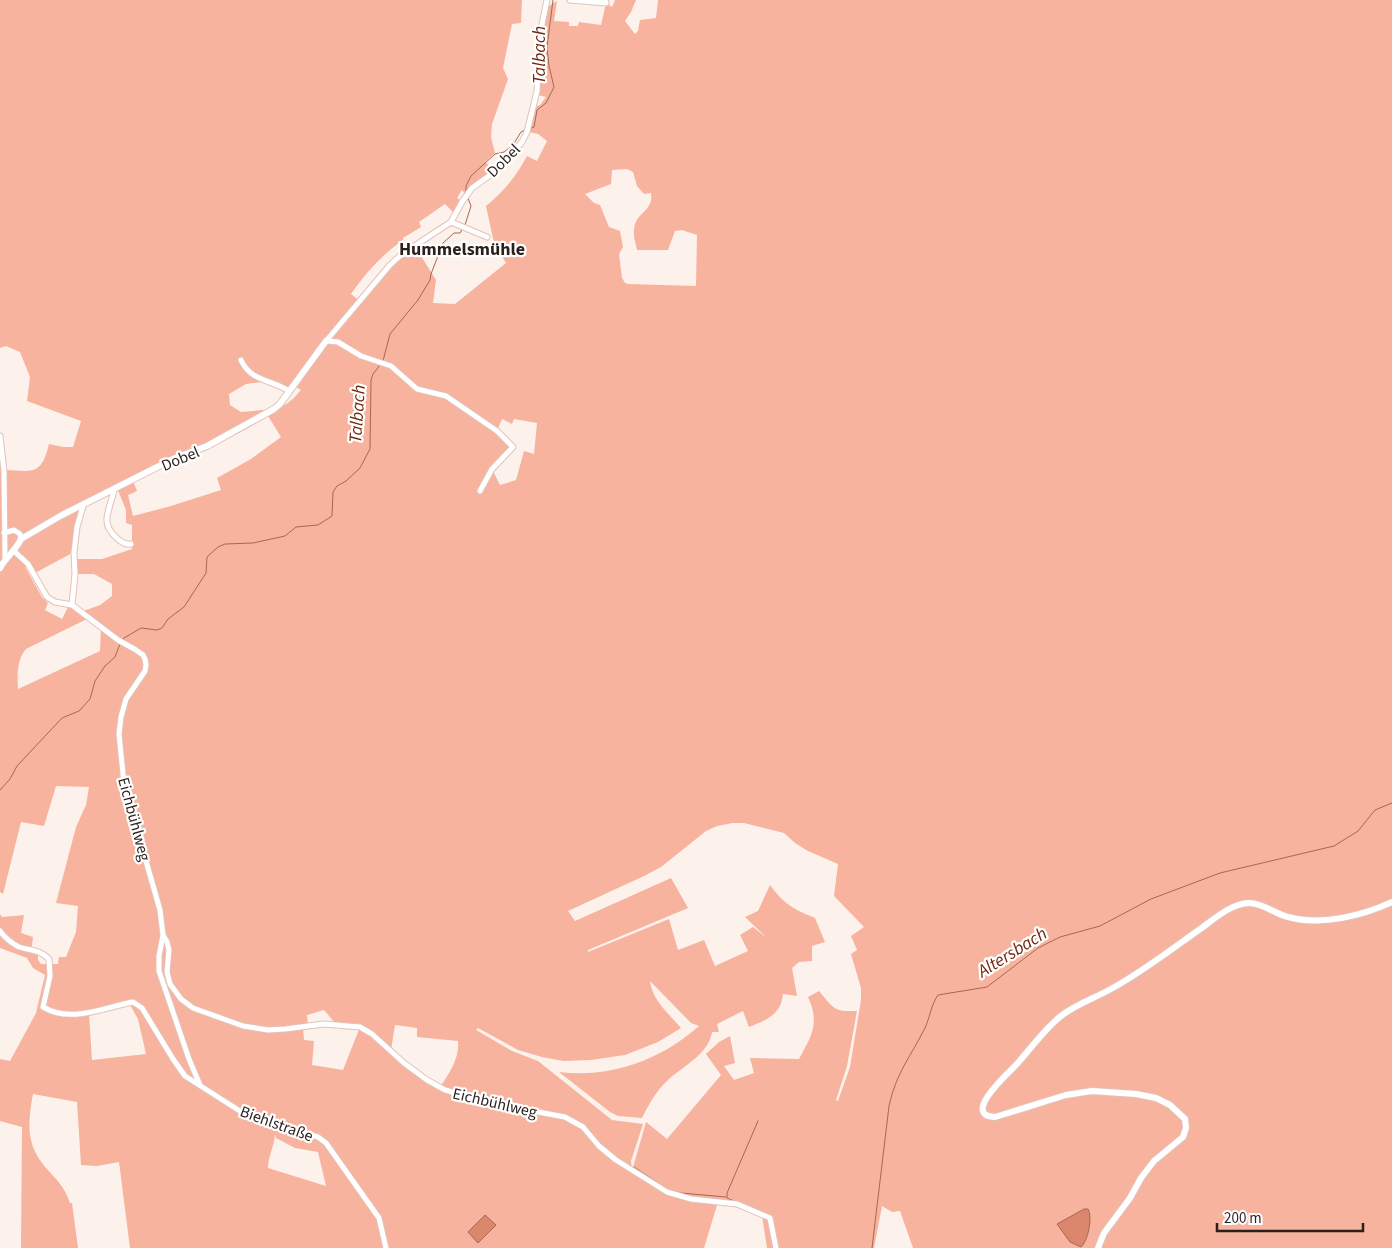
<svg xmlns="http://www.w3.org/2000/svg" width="1392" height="1248" font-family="'Source Sans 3',sans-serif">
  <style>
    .green { fill: #f7b39e; fill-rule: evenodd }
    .water { fill: #da876d; stroke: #a56854 }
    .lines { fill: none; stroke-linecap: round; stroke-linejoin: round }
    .stream { stroke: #a56854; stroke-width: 1 }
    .minor-casing { stroke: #e2c3ba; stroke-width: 7 }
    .tertiary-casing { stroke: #e2c3ba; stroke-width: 8 }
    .minor { stroke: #fff; stroke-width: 5 }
    .tertiary { stroke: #fff; stroke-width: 6 }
    .labels { text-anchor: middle; stroke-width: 4.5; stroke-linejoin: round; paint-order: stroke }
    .street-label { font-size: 16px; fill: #2a1f1b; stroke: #fff }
    .water-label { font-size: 18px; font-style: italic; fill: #73280e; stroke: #fff }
    .neighbourhood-label { font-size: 18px; font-weight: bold; fill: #2a1f1b; stroke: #fff }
  </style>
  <rect width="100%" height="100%" fill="#fdf1ec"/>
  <!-- green -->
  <path class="green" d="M0,0H522L521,23L512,24L503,68L508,79L492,124L491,137L495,153L485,162L494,170L465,194L462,190L457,198L461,201L454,213L445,204L419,222L421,227L403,238V240C382,255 365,273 351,294L362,303L394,264L416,248L436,280L433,303L455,304L506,263L494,243L486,206C505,190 515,178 527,156L537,161L547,141L538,134L529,132L535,107L540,105L546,97L538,95C546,66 537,35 549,6L557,1L554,21L569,22V26H578L579,22L601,25L606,3L612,7L615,0H636L631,12L625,21L635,34L638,31L640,20L656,18L658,0H1392V1248H913L900,1211L892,1212L882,1206L874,1248H767L762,1216L736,1204L718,1202L704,1248H388L380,1217L324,1143L377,1219L384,1248H130L119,1162L97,1166L81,1165L77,1102L33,1094C28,1122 25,1144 46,1168C57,1180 64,1186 70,1203H72L78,1248H21L22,1127L0,1121V1059L10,1061L36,1013L45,975L33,968L27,958L0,948V914L2,917L24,915L21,933L33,937L31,952L38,955V960L41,964H58L59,957H66L76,932L78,906L56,903L76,827L86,805L89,787L56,786L44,826L21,822L3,894L0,892V436L4,470C34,471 41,476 49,444L63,447H73L81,421L27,401L30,377L20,352L6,346L0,348ZM627,169L633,172L637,186L644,194L651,193C654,212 635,212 634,230C633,237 636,244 637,250H668L675,231L682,230L697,235L696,286L628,284L625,283L622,278L619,254L623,247L620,231L609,227L600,205L594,203L585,194L611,184L612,170ZM268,381L291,390L294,386L301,390L294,398L285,405L282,401L274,409L241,412L230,405L229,394L246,384ZM268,416L281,437L251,459L217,478L221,490L171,506L133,516L128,495L137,491L133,481C178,459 225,444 268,416ZM502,419L512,424L514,419L537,423L534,454L524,451L516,480L500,485L492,469L513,447L497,431ZM117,488L126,510V523L132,525V549L102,559H74L75,574H94L112,584V596L100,605L81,612L69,605L62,619L45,610L48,603L42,597L25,567L29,564L35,573L74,552L83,506ZM89,618L101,627L100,651L18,689C17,676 17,659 26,649ZM733,823H744L784,833L795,843L808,851L838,864L834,896L864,927L851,936L857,950L851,954L861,988V1000L850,1067L838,1101L836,1100L847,1066L857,1011C834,1012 834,1009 819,991L808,997C820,1023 812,1035 799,1059L750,1058L754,1073L734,1080L724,1066L735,1063L730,1036L719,1042L706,1054L721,1075L667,1139L646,1122L632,1171L631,1161L643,1124L612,1120L538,1061L512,1051L476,1030L478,1028L518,1050L542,1057L563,1061L591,1060L625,1055L658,1042L681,1028C669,1014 652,1000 650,981L691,1023L699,1026C659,1061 611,1078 559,1072L610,1112L618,1116L642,1118C649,1104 656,1091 668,1080C683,1066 709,1054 712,1032H719L717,1024L743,1011L749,1027C766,1020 781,1015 783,994L797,996L792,968L799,962L812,961V946L825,942L815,918C793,909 784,904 770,885L758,911L745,917L767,938L753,927L740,935L748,951L715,966L704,940L678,950L669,919L588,952V950L688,908L671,878L575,921L568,911L644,876L661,867L706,831L717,826ZM129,1003L138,1019L146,1054L92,1060L89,1014ZM324,1010L336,1024L360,1027L343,1070L312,1065L314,1041L304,1040L303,1028L308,1026L307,1015ZM395,1025L417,1028V1037L458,1041C460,1057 449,1074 440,1087L391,1050ZM275,1133L276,1138L295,1148L318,1152L326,1186L268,1168C268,1156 275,1145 275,1133Z"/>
  <!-- water -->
  <path class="water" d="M1084,1209H1088C1093,1217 1088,1241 1081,1247L1070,1242L1057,1224Z
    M485,1215L496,1225L478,1243L468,1232Z"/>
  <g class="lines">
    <!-- stream -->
    <path class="stream" d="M529,129L534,127L537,110L546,103L554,87L549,66L547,47L553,0
      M466,192V186L471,176L495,154L504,152L513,145L521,132L525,130
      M465,225L471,206L468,198
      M383,361L390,334L418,300L430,280L431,274L443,243L454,233H460L463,228
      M122,641L124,638L141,628L157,630L162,628L168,619L184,607L206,573L207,557L218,547L225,544L253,543L285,536L296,527L318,525L332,516L333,492L337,486L346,481L360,468L370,449L371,380L373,374L381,364
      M0,790L10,779L17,766L62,718L79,711L90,699L95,681L105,666L115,657L120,644
      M634,1167L669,1190L681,1193L726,1197
      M734,1201L727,1198V1193L758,1121
      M872,1248L889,1106C896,1073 911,1056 925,1028C930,1017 931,1005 938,995L987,987L1038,948L1060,937L1100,926L1151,899L1220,873L1334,846L1358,831L1375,810L1392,803"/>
    <!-- minor casing -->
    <g class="minor-casing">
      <path id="minor" d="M570,0L606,3L605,0
        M451,222L487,237
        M326,341L390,265L402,254L451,222L462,202L472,188L496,171L522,142L527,132L537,91L540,34L547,0
        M327,341L338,342L361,356L391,366L417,389L446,396L497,431L513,447L492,469L480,491
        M241,360C251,382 271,379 289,391
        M0,436L4,471L5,558
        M114,489C113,498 106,513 107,521C107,531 122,546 131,544
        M4,533L14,530L20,534L21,539
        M13,550L28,564L47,597L55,602L72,605L118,640L136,650L143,655L145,659L146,665L145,671L126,699L121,717L119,734L124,784L160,910L163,935L167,942L169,950L167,972L170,984L181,999L193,1008L243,1026L268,1030L285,1029L324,1024L360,1027L372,1034L404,1063L427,1080L445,1090L495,1104L565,1117L583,1127L599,1146L616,1160L667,1192L691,1199L737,1204L770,1218L776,1248
        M72,605L75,574L74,552L77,527L83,506
        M0,931C5,938 11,943 19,947C31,951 39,949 49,959L50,976L43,1007C71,1024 104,1007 133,1002L142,1008L173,1059L185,1076L243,1113L272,1124L318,1137L326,1143L379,1218L386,1248
        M163,935L159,956V971L189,1059L200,1085"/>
    </g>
    <!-- tertiary casing -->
    <g class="tertiary-casing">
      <path id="tertiary" d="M0,568C6,557 16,550 21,539L62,515L173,459L207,446L274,409L280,404L326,341
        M1098,1248L1104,1233L1130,1198L1141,1178L1154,1161L1183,1137L1186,1128L1185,1119L1170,1105L1156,1098L1136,1094L1092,1091L1066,1095L995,1117C961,1116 1007,1074 1015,1066C1030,1050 1044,1029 1061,1016C1076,1004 1095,998 1111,989C1144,971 1173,948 1203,927C1215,918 1233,903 1249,903C1263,903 1275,914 1288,917C1321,926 1362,916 1392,902"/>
    </g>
    <!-- minor -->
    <use href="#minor" class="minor"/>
    <!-- tertiary -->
    <use href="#tertiary" class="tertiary"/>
  </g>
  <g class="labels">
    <!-- street labels -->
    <g class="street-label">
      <text transform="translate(503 160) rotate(-45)" y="6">Dobel</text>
      <text transform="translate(180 458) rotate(-23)" y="6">Dobel</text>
      <text transform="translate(135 819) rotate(75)" y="6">Eichbühlweg</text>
      <text transform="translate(495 1102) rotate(13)" y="6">Eichbühlweg</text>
      <text transform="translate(277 1123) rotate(20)" y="6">Biehlstraße</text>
    </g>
    <!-- water labels -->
    <g class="water-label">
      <text transform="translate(539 55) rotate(-90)" y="6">Talbach</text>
      <text transform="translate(357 414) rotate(-86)" y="6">Talbach</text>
      <text transform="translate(1012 952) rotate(-32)" y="6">Altersbach</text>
    </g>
    <!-- neighbourhood labels -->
    <g class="neighbourhood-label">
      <text x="462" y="255">Hummelsmühle</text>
    </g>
  </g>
  <!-- scale -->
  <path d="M1217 1223v8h146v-8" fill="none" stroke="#2a1f1b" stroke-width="2.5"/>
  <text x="1224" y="1223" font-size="15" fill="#2a1f1b" stroke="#ffffff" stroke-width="4" paint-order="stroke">200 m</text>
</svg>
